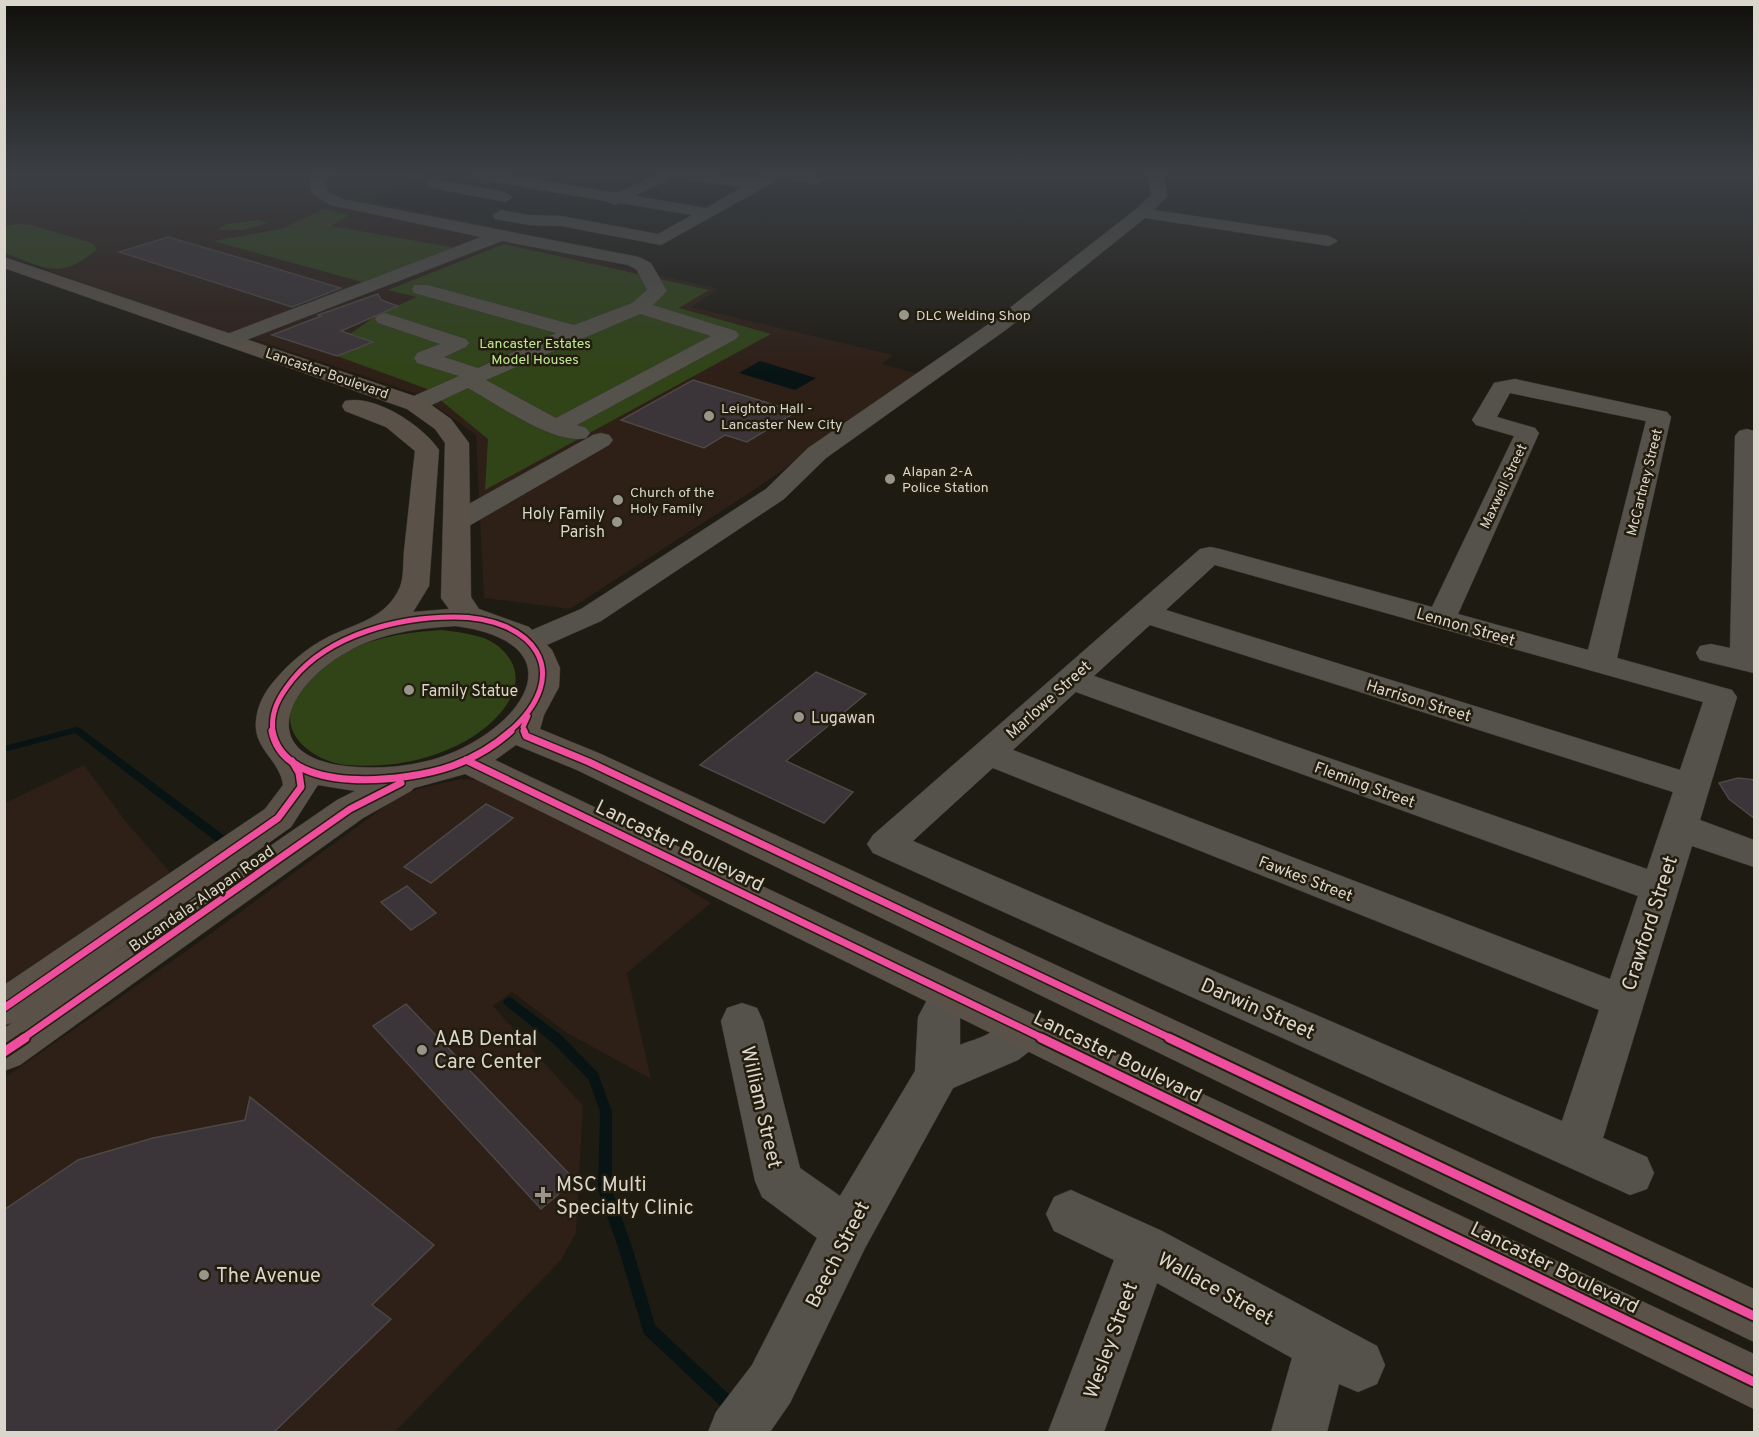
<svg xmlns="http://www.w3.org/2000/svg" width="1759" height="1437" font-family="Overpass,sans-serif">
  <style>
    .commercial { fill: #2e1f17 }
    .green { fill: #304417 }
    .water { fill: #081313 }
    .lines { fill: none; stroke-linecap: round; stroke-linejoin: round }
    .stream { fill: #081313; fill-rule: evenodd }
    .building { fill: #3b3438; stroke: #4c4846; stroke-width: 1.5 }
    .minor-casing { stroke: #3a3732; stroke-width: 1 }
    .major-casing { stroke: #3a3732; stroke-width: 1 }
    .minor { fill: #55524b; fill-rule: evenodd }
    .major { fill: #5a5249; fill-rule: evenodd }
    .cycleway-far2-casing { stroke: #231d0e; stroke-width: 8 }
    .cycleway-far1-casing { stroke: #231d0e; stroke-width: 10 }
    .cycleway-casing { stroke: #231d0e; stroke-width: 13 }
    .cycleway-far2 { stroke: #ef4d9e; stroke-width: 5 }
    .cycleway-far1 { stroke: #ef4d9e; stroke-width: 7 }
    .cycleway { stroke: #ef4d9e; stroke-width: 9 }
    .poi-dot { fill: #98958b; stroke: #231d0e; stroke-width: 2 }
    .labels { text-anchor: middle; stroke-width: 5; stroke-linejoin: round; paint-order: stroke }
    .far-poi-label { font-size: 14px; fill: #dad6cc; stroke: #231d0e; text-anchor: start }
    .far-park-label { font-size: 14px; fill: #bfea95; stroke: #231d0e }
    .far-street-label { font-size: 14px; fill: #dad6cc; stroke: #231d0e }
    .poi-label { font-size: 16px; fill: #dad6cc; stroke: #231d0e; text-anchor: start }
    .street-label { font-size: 16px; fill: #dad6cc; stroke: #231d0e }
    .near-street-label { font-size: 20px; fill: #dad6cc; stroke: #231d0e }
    .near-poi-label { font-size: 20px; fill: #dad6cc; stroke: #231d0e; text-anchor: start }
  </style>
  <rect width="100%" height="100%" fill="#1e1b13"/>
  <!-- commercial -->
  <path class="commercial" d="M5,174H430L363,200L637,256L614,265L719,289L691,307L893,355L882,364L919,374L757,488L570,609L484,598L476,435L420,395L247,337L241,339L5,255Z
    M84,765L127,823L176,879L5,990V803Z
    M461,779L480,780L641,860L711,903L627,973L651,1079L567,1033L512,992L493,1006L583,1106L576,1233L561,1260L395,1432H5L4,1078L195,945L399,796L421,788Z"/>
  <!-- green -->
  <path class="green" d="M324,209L349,215L331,226L457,248L366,283L213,241L281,229Z
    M258,220L268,223L243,230H217L227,224Z
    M16,224L31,225L92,243L97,249C60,281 46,268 5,253V226Z
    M504,244L709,290L679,308L771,334L485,490L488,439L427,389L337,356L372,342L350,334L377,315L417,297L388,290Z
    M442,630C461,633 483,634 498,646C542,682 494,728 458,745C423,762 386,768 347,765C333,764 316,757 306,748C267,715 308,672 342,654C374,637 407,632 442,630Z"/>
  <!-- water -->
  <path class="water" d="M760,361L816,378L795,390L739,373Z"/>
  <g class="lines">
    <!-- stream -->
    <path class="stream" d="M77,727L80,728L234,843L235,846L234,849H226L75,733L4,752V746Z
      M509,997L513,999L561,1035L598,1073L612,1112V1190L632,1247L655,1325L737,1402L740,1407L737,1412L732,1415L727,1412L644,1334L618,1247L598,1190L600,1112L589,1080L553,1043L505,1005L503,1002L505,999Z"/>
  </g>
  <!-- building -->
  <path class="building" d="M168,237L254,262L341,288L292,307L119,252Z
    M378,294L381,300L398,306L341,331L373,342L337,356L272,335L321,316L318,315Z
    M693,380L762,401L796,412L747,442L725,435L704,448L621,420Z
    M816,672L866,694L786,761L853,792L824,823L700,765Z
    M1738,778L1755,780V819L1729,799L1719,783Z
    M486,804L513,818L431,883L404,867Z
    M407,886L436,913L411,930L381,902Z
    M406,1004L575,1180L541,1209L373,1026Z
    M250,1097L434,1245L372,1305L391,1319L274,1432H4V1210L78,1160L153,1138L245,1120Z"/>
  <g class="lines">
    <!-- minor casing -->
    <g class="minor-casing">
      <path id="minor" d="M313,174H329L325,181L327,191L342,199L639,257L651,263L667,291L653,305L736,331L739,335L736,339L577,425L586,428L590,433L586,438C555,446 497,404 468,388L423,409H407L404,404L407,399L459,376L417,363L414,358L417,353L440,344L378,323L375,319L378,315L385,313L466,339L469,343L466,347L444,357L478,368L556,333L414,293L412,289L414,285H428L574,325L632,303L647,290L637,270L628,265L502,241L236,344H222L219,340L222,336L481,237L330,205L312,193L309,181ZM640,314L711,336L556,418L486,380Z
        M470,174H504L617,193L658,174H711L755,180L766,174H814L825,179L817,184L781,178L661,245L561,226L529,225L495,219L493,215L501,210L529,215L561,216L658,234L692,215L620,203L614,205L606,201L478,179ZM675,177L680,179L742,187L706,208L635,196Z
        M1148,174H1164L1167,196L1154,210L1329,236L1338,241L1329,246L1145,218L1007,329L826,458L784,499L601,621L540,648L529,651L518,648L514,642L518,636L581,609L766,489L808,448L993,321L1136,209L1151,195Z
        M434,179L505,192L513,197L505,202L428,187L426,184L428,181Z
        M1515,379L1667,412L1671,417L1617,658L1732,690L1737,697L1700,820L1754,840V867L1692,846L1603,1138L1647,1157L1654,1173L1647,1189L1630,1195L873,853L867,844L873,835L1200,549L1210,547L1220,549L1432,607L1514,436L1476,425L1472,420L1494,383ZM1510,393L1646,421L1588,650L1458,614L1539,433L1535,428L1497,417ZM1215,565L1703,702L1680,770L1166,610ZM1150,625L1673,792L1647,869L1094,676ZM1076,692L1638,896L1610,979L1013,750ZM993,768L1599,1010L1562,1121L913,841Z
        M1747,429L1754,431V673L1700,660L1696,653L1700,646L1711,644L1730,648L1735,436L1739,431Z
        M601,433L609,435L613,440L609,445L467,527L458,529L449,527L445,521L449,515L593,435Z
        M951,978L966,983L972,995L960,1018V1045C969,1041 979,1039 988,1034C1010,1021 1012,1007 1040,1017L1047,1030L1040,1043L1018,1060L953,1088L865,1248L790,1403L770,1432H708L716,1412L752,1365L817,1238L762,1197L755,1181L721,1021L727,1008L742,1003L757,1008L763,1021L800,1168L840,1196L915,1071L918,1017L936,983Z
        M1071,1190L1162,1231L1377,1346L1385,1365L1377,1384L1358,1392L1339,1384L1327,1432H1271L1292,1358L1157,1283L1104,1432H1048L1114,1260L1054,1231L1046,1214L1054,1197Z"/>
    </g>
    <!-- major casing -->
    <g class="major-casing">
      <path id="major" d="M4,257L423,399L451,419L469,443L471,597L479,609L529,627L552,650L560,668L559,687L544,715L540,729L601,754L1754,1289V1342L577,770L516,745L495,760L1754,1354V1409L465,774L414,788L411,791L363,818L20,1065L4,1071V1028L12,1023L4,1025V985L265,809L283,785C280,760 253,749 256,721C257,706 265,691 275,680C290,662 307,648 328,637C356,623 386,619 400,587C404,577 403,562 404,551C408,517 411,484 415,451L386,427L345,411L342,406L345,401C375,394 423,426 439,450L429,586L413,612L449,609L441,598L445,443L435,429L407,409L4,268ZM456,626C571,642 533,717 454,752C424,765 389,769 356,767C256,761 280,690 347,652C380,633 418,628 456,626ZM318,785L355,791L337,800L113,954L291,827Z"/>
    </g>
    <!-- minor -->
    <use href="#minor" class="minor"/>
    <!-- major -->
    <use href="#major" class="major"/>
    <!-- cycleway-far2 casing -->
    <g class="cycleway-far2-casing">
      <path id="cycleway-far2" d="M273,732C270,711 280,695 293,679C330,634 399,617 454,617C533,617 577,672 509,732
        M525,732L523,727L528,716"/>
    </g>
    <!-- cycleway-far1 casing -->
    <g class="cycleway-far1-casing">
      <path id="cycleway-far1" d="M272,731C285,797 407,782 452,766C474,758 494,746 511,731
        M524,731L526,736L589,762L1172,1039
        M466,760L1044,1039
        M4,1008L278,818L301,787L299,773L292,761
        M22,1039L350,809L401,783"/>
    </g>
    <!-- cycleway casing -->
    <g class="cycleway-casing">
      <path id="cycleway" d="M1041,1038L1754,1382
        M1169,1038L1754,1316
        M4,1052L25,1038"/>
    </g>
    <!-- cycleway-far2 -->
    <use href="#cycleway-far2" class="cycleway-far2"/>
    <!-- cycleway-far1 -->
    <use href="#cycleway-far1" class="cycleway-far1"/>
    <!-- cycleway -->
    <use href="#cycleway" class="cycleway"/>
  </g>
  <!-- sky -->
  <linearGradient id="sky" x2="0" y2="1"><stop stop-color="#100f0a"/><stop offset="0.46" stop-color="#3b3f44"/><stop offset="1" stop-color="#3b3f44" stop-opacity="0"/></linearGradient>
  <rect width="1759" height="375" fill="url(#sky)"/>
  <!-- markers -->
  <g class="poi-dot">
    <circle cx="904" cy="315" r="6"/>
    <circle cx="709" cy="416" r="6"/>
    <circle cx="890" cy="479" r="6"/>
    <circle cx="618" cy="500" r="6"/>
    <circle cx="617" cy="522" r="6"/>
    <circle cx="409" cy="690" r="6"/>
    <circle cx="799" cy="717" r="6"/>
    <circle cx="422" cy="1050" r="6"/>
    <path d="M540 1186h6v6h6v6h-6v6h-6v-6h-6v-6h6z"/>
    <circle cx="204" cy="1275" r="6"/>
  </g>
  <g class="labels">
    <!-- far-poi labels -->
    <g class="far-poi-label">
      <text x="916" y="320">DLC Welding Shop</text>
      <text x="721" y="413">Leighton Hall -<tspan x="721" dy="16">Lancaster New City</tspan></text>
      <text x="902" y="476">Alapan 2-A<tspan x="902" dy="16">Police Station</tspan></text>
      <text x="630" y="497">Church of the<tspan x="630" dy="16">Holy Family</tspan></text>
    </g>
    <!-- far-park labels -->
    <g class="far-park-label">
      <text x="535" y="348">Lancaster Estates<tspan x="535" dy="16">Model Houses</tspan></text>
    </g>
    <!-- far-street labels -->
    <g class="far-street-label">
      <text transform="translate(327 373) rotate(19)" y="5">Lancaster Boulevard</text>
      <text transform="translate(1644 482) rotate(-76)" y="5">McCartney Street</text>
      <text transform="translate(1503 486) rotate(-65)" y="5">Maxwell Street</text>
    </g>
    <!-- poi labels -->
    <g class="poi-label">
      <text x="605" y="519" text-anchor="end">Holy Family<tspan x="605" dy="18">Parish</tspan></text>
      <text x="421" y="696">Family Statue</text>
      <text x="811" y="723">Lugawan</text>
    </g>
    <!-- street labels -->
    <g class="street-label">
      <text transform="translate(1466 626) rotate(16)" y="6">Lennon Street</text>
      <text transform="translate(1048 699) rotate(-42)" y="6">Marlowe Street</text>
      <text transform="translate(1419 700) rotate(17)" y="6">Harrison Street</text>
      <text transform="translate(1365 784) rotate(20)" y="6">Fleming Street</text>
      <text transform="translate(1306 878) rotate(21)" y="6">Fawkes Street</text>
      <text transform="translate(201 898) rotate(-35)" y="6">Bucandala-Alapan Road</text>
    </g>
    <!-- near-street labels -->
    <g class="near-street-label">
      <text transform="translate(680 845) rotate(26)" y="7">Lancaster Boulevard</text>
      <text transform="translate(1649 923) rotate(-72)" y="7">Crawford Street</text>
      <text transform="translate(1258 1008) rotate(24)" y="7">Darwin Street</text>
      <text transform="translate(1118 1056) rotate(26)" y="7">Lancaster Boulevard</text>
      <text transform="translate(762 1107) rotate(77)" y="7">William Street</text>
      <text transform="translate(837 1254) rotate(-63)" y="7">Beech Street</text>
      <text transform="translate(1555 1267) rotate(26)" y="7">Lancaster Boulevard</text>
      <text transform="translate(1216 1288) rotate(29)" y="7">Wallace Street</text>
      <text transform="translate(1110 1340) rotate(-70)" y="7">Wesley Street</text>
    </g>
    <!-- near-poi labels -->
    <g class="near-poi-label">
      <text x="434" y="1045">AAB Dental<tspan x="434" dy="23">Care Center</tspan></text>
      <text x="556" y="1191">MSC Multi<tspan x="556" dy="23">Specialty Clinic</tspan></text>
      <text x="216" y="1282">The Avenue</text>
    </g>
  </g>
  <!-- border -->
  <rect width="1759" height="1437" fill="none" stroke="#dad6cc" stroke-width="12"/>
</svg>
